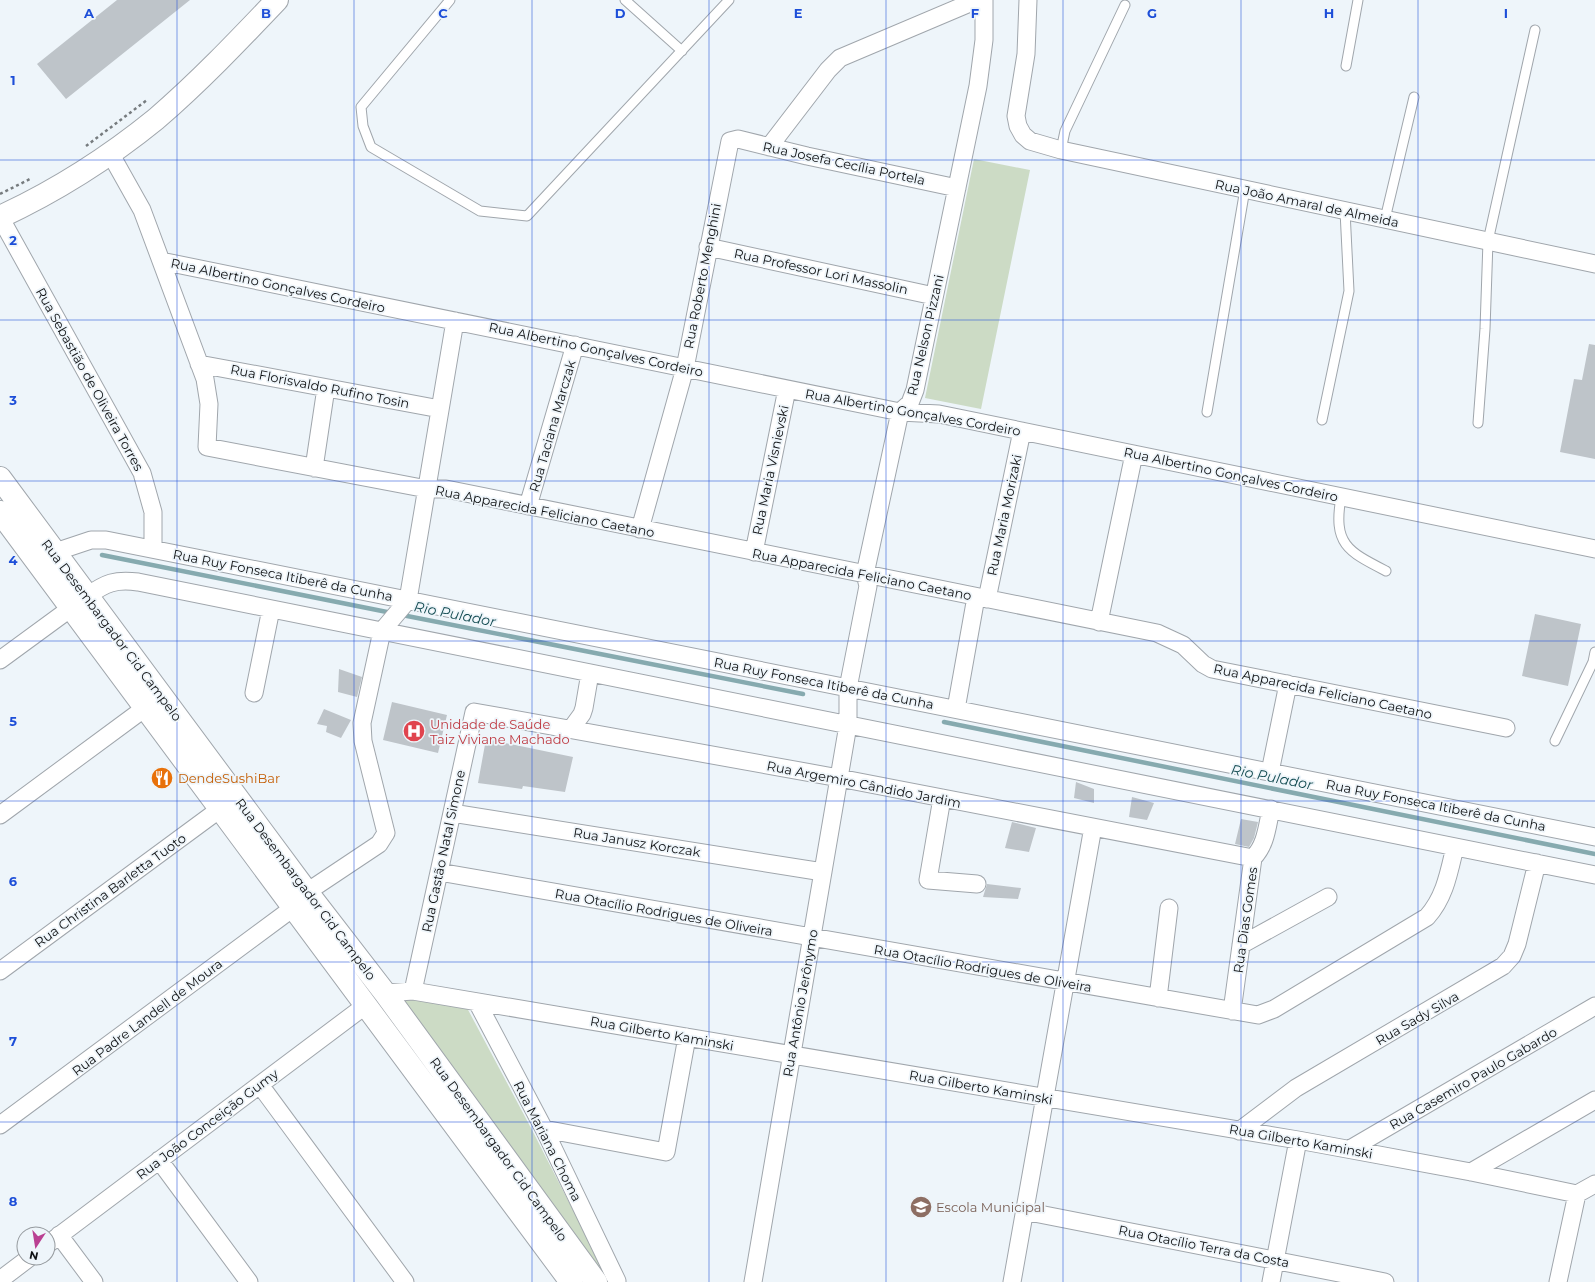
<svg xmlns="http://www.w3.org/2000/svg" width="1595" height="1282" font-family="Montserrat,sans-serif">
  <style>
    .green { fill: #ccdbc5 }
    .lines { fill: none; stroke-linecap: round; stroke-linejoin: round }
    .stream { stroke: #86aaaf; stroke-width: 4.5 }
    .building { fill: #bec4c9 }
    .service-casing { stroke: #a0a6ac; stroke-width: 11 }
    .minor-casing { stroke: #a0a6ac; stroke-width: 19 }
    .secondary-casing { stroke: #a0a6ac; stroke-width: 24 }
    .path { stroke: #767b7e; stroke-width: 2.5; stroke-dasharray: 3 3; stroke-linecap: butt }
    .service { stroke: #fff; stroke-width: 9 }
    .minor { stroke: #fff; stroke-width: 17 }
    .secondary { stroke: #fff; stroke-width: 22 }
    .grid { fill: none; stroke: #1d4ed8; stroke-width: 1; stroke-opacity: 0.55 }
    .labels { text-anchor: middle; stroke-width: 3.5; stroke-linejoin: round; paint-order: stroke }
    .street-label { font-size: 13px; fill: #101214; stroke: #eef5fa }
    .health-label { font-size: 13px; fill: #be3a42; stroke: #eef5fa; text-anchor: start }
    .food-label { font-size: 13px; fill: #c56008; stroke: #eef5fa; text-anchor: start }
    .education-label { font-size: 13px; fill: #785e54; stroke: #eef5fa; text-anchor: start }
    .water-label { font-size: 14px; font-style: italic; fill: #144c52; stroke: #eef5fa }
    .grid-label { font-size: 13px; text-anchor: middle; font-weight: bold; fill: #1d4ed8; stroke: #eef5fa; stroke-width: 3.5; stroke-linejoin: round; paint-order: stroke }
  </style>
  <rect width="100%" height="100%" fill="#eef5fa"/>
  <!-- green -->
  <path class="green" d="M974,159L1030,170L981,409L925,398Z
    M398,994L466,1006L531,1128L602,1267L598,1270Z"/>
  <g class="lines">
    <!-- stream -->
    <path class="stream" d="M102,555L392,613
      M402,615L803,694
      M944,722L1595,854"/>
  </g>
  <!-- building -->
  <path class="building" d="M117,0H190L66,99L37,64Z
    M1589,344L1595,345V459L1560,452L1574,379L1582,380Z
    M1535,614L1581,624L1568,686L1522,676Z
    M339,669L362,677L357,697L338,692Z
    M392,702L447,715L438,753L383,740Z
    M324,709L351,720L341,738L326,732L327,726L317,724Z
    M486,739L573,757L565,792L523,786L522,789L478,783Z
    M1076,782L1094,789V803L1074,798Z
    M1132,797L1154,803L1147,820L1129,817Z
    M1241,819L1258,822L1254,838L1249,847L1235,844Z
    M1012,822L1036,828L1029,852L1005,848Z
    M987,884L1021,888L1018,899L983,897Z"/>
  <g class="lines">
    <!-- service casing -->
    <g class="service-casing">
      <path id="service" d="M450,0L361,107L363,126L371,147L480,211L527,216L729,0
        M625,0L682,51
        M1346,66L1358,0
        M1061,150L1065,131L1125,5
        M1385,219L1414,97
        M1207,412L1245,189
        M1322,420L1349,291L1345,211
        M1478,423L1485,329L1488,241L1535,30
        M1341,497C1333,544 1347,551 1386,571
        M1555,741L1593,662L1595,652"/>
    </g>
    <!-- minor casing -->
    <g class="minor-casing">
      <path id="minor" d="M1028,0L1026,54L1016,116L1018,126L1023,135L1030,141L1061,150L1595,264
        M769,147L828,70L840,58L977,0
        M110,153L142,210L205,379L209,404L207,447L427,489H446L1157,633L1183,645L1203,664L1212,669L1506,728
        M0,217L142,473L153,512V549
        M708,247L934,296
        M161,261L900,412L939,414L1595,549
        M199,364L440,409
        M314,468L326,388
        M528,506L575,345
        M640,529L685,368L730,141L738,139L807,156L957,188
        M55,552L91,540H106L1595,837
        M754,552L787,389
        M87,596C106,583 115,579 138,582L1595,875
        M987,599L1022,431
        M1099,622L1134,454
        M0,660L71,608
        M254,693L271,609
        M956,709L976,597
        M571,729L582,714L584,708L590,673
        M1270,772L1288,684
        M942,798L928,880L977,884
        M452,813L823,872
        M0,815L145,708
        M439,872L1258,1015L1274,1009L1427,917C1445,897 1449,872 1455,847
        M307,892L379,844L386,833L363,741L362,723L382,631L408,600L455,321
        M1241,945L1328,897
        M0,971L220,809
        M413,991L474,712L839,778L1253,858
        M385,993L413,991L1298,1140L1471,1172L1577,1194
        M1158,998L1169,908
        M477,1002L544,1129L617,1281
        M1232,1011L1253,858C1266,845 1267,827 1271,809
        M260,1085L405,1282
        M0,1125L293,908
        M544,1129L666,1152L687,1037
        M1239,1131L1296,1088L1503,966L1512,956L1517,944L1537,863
        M1350,1149L1595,1006
        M159,1160L249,1282
        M1471,1172L1595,1100
        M1024,1211L1385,1282
        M59,1235L94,1282
        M48,1244L366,1005
        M0,1280L29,1258
        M753,1282L848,725V688L868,586L865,574L900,412L910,403L915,390L978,86L984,40V0
        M1012,1282L1093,827
        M1271,1282L1298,1140
        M1558,1282L1577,1194L1595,1184"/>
    </g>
    <!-- secondary casing -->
    <g class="secondary-casing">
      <path id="secondary" d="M0,217C56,191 108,158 156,119C199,82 238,41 277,0
        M0,478L307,892L385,993L596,1282
        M0,512L571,1282"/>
    </g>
    <!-- path -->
    <path class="path" d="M86,146L147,100
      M0,194L32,178"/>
    <!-- service -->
    <use href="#service" class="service"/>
    <!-- minor -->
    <use href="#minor" class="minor"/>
    <!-- secondary -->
    <use href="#secondary" class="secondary"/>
  </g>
  <!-- grid -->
  <path class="grid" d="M177,0V1282M354,0V1282M532,0V1282M709,0V1282M886,0V1282M1063,0V1282M1241,0V1282M1418,0V1282M0,160H1595M0,320H1595M0,481H1595M0,641H1595M0,801H1595M0,962H1595M0,1122H1595"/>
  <!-- icons -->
  <defs>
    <g id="hospital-disc" transform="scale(1.15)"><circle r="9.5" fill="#e0444e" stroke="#eef5fa"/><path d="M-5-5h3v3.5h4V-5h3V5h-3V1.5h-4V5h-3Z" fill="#fff"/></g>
    <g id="restaurant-disc" transform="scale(1.15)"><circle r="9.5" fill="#e8710a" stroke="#eef5fa"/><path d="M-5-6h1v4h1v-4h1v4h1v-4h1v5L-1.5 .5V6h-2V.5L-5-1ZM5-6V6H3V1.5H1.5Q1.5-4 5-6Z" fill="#fff"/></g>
    <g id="school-disc" transform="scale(1.15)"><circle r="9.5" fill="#8d6e63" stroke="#eef5fa"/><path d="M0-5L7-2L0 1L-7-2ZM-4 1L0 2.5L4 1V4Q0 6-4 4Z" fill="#fff"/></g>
  </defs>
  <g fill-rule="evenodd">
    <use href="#hospital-disc" x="414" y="731"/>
    <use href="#restaurant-disc" x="162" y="778"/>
    <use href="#school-disc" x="921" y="1207"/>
  </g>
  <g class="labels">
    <!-- street labels -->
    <g class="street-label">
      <text transform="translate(844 163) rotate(12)" y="5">Rua Josefa Cecília Portela</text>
      <text transform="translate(1307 203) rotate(12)" y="5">Rua João Amaral de Almeida</text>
      <text transform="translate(821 271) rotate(12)" y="5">Rua Professor Lori Massolin</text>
      <text transform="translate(702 276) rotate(-79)" y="5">Rua Roberto Menghini</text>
      <text transform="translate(278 285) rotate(12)" y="5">Rua Albertino Gonçalves Cordeiro</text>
      <text transform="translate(925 335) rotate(-77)" y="5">Rua Nelson Pizzani</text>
      <text transform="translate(596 349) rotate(12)" y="5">Rua Albertino Gonçalves Cordeiro</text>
      <text transform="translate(90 379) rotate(61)" y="5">Rua Sebastião de Oliveira Torres</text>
      <text transform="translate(320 386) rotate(11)" y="5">Rua Florisvaldo Rufino Tosin</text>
      <text transform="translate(913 412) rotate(10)" y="5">Rua Albertino Gonçalves Cordeiro</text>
      <text transform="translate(552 426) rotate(-74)" y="5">Rua Taciana Marczak</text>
      <text transform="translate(770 470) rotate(-78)" y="5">Rua Maria Visnievski</text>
      <text transform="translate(1231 474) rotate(12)" y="5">Rua Albertino Gonçalves Cordeiro</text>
      <text transform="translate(545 511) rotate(11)" y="5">Rua Apparecida Feliciano Caetano</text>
      <text transform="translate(1004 515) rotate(-78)" y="5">Rua Maria Morizaki</text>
      <text transform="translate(862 574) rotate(11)" y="5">Rua Apparecida Feliciano Caetano</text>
      <text transform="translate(283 575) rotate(11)" y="5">Rua Ruy Fonseca Itiberê da Cunha</text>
      <text transform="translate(112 630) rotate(53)" y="5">Rua Desembargador Cid Campelo</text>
      <text transform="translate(824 683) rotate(11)" y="5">Rua Ruy Fonseca Itiberê da Cunha</text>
      <text transform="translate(1323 691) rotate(12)" y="5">Rua Apparecida Feliciano Caetano</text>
      <text transform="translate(864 784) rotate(11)" y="5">Rua Argemiro Cândido Jardim</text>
      <text transform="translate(1436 805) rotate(11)" y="5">Rua Ruy Fonseca Itiberê da Cunha</text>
      <text transform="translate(637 842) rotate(9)" y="5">Rua Janusz Korczak</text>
      <text transform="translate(443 851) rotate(-78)" y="5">Rua Gastão Natal Simone</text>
      <text transform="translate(306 889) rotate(53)" y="5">Rua Desembargador Cid Campelo</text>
      <text transform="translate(110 890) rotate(-36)" y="5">Rua Christina Barletta Tuoto</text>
      <text transform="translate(664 912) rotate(10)" y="5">Rua Otacílio Rodrigues de Oliveira</text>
      <text transform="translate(1245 920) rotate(-82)" y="5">Rua Dias Gomes</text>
      <text transform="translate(983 968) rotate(10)" y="5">Rua Otacílio Rodrigues de Oliveira</text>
      <text transform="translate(800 1003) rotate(-80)" y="5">Rua Antônio Jerônymo</text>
      <text transform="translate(147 1017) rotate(-37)" y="5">Rua Padre Landell de Moura</text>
      <text transform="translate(1417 1018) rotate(-30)" y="5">Rua Sady Silva</text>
      <text transform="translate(662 1033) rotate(10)" y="5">Rua Gilberto Kaminski</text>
      <text transform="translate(1473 1078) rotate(-30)" y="5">Rua Casemiro Paulo Gabardo</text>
      <text transform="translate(981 1087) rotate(10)" y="5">Rua Gilberto Kaminski</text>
      <text transform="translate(207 1124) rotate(-37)" y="5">Rua João Conceição Gumy</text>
      <text transform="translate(548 1141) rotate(63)" y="5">Rua Mariana Choma</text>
      <text transform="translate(1301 1141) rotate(10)" y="5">Rua Gilberto Kaminski</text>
      <text transform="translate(499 1149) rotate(54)" y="5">Rua Desembargador Cid Campelo</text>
      <text transform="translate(1204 1246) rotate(11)" y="5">Rua Otacílio Terra da Costa</text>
    </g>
    <!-- health labels -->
    <g class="health-label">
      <text x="430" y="729">Unidade de Saúde<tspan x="430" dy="15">Taiz Viviane Machado</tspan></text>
    </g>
    <!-- food labels -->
    <g class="food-label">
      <text x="178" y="783">DendeSushiBar</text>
    </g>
    <!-- education labels -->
    <g class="education-label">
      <text x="936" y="1212">Escola Municipal</text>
    </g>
    <!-- water labels -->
    <g class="water-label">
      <text transform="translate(455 614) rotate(11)" y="5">Rio Pulador</text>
      <text transform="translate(1272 777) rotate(11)" y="5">Rio Pulador</text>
    </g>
  </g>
  <g class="grid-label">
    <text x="89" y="18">A</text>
    <text x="266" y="18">B</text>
    <text x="443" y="18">C</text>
    <text x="620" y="18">D</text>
    <text x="798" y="18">E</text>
    <text x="975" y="18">F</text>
    <text x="1152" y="18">G</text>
    <text x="1329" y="18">H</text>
    <text x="1506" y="18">I</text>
    <text x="13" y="85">1</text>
    <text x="13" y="245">2</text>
    <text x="13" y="405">3</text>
    <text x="13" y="565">4</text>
    <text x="13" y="726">5</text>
    <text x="13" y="886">6</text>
    <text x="13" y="1046">7</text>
    <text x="13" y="1206">8</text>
  </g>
  <!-- north arrow -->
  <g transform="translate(36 1246) rotate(192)"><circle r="19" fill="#eef5fa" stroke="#959a9e"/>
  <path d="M0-3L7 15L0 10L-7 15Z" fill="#ba4092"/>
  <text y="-6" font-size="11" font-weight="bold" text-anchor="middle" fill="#101214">N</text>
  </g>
</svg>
